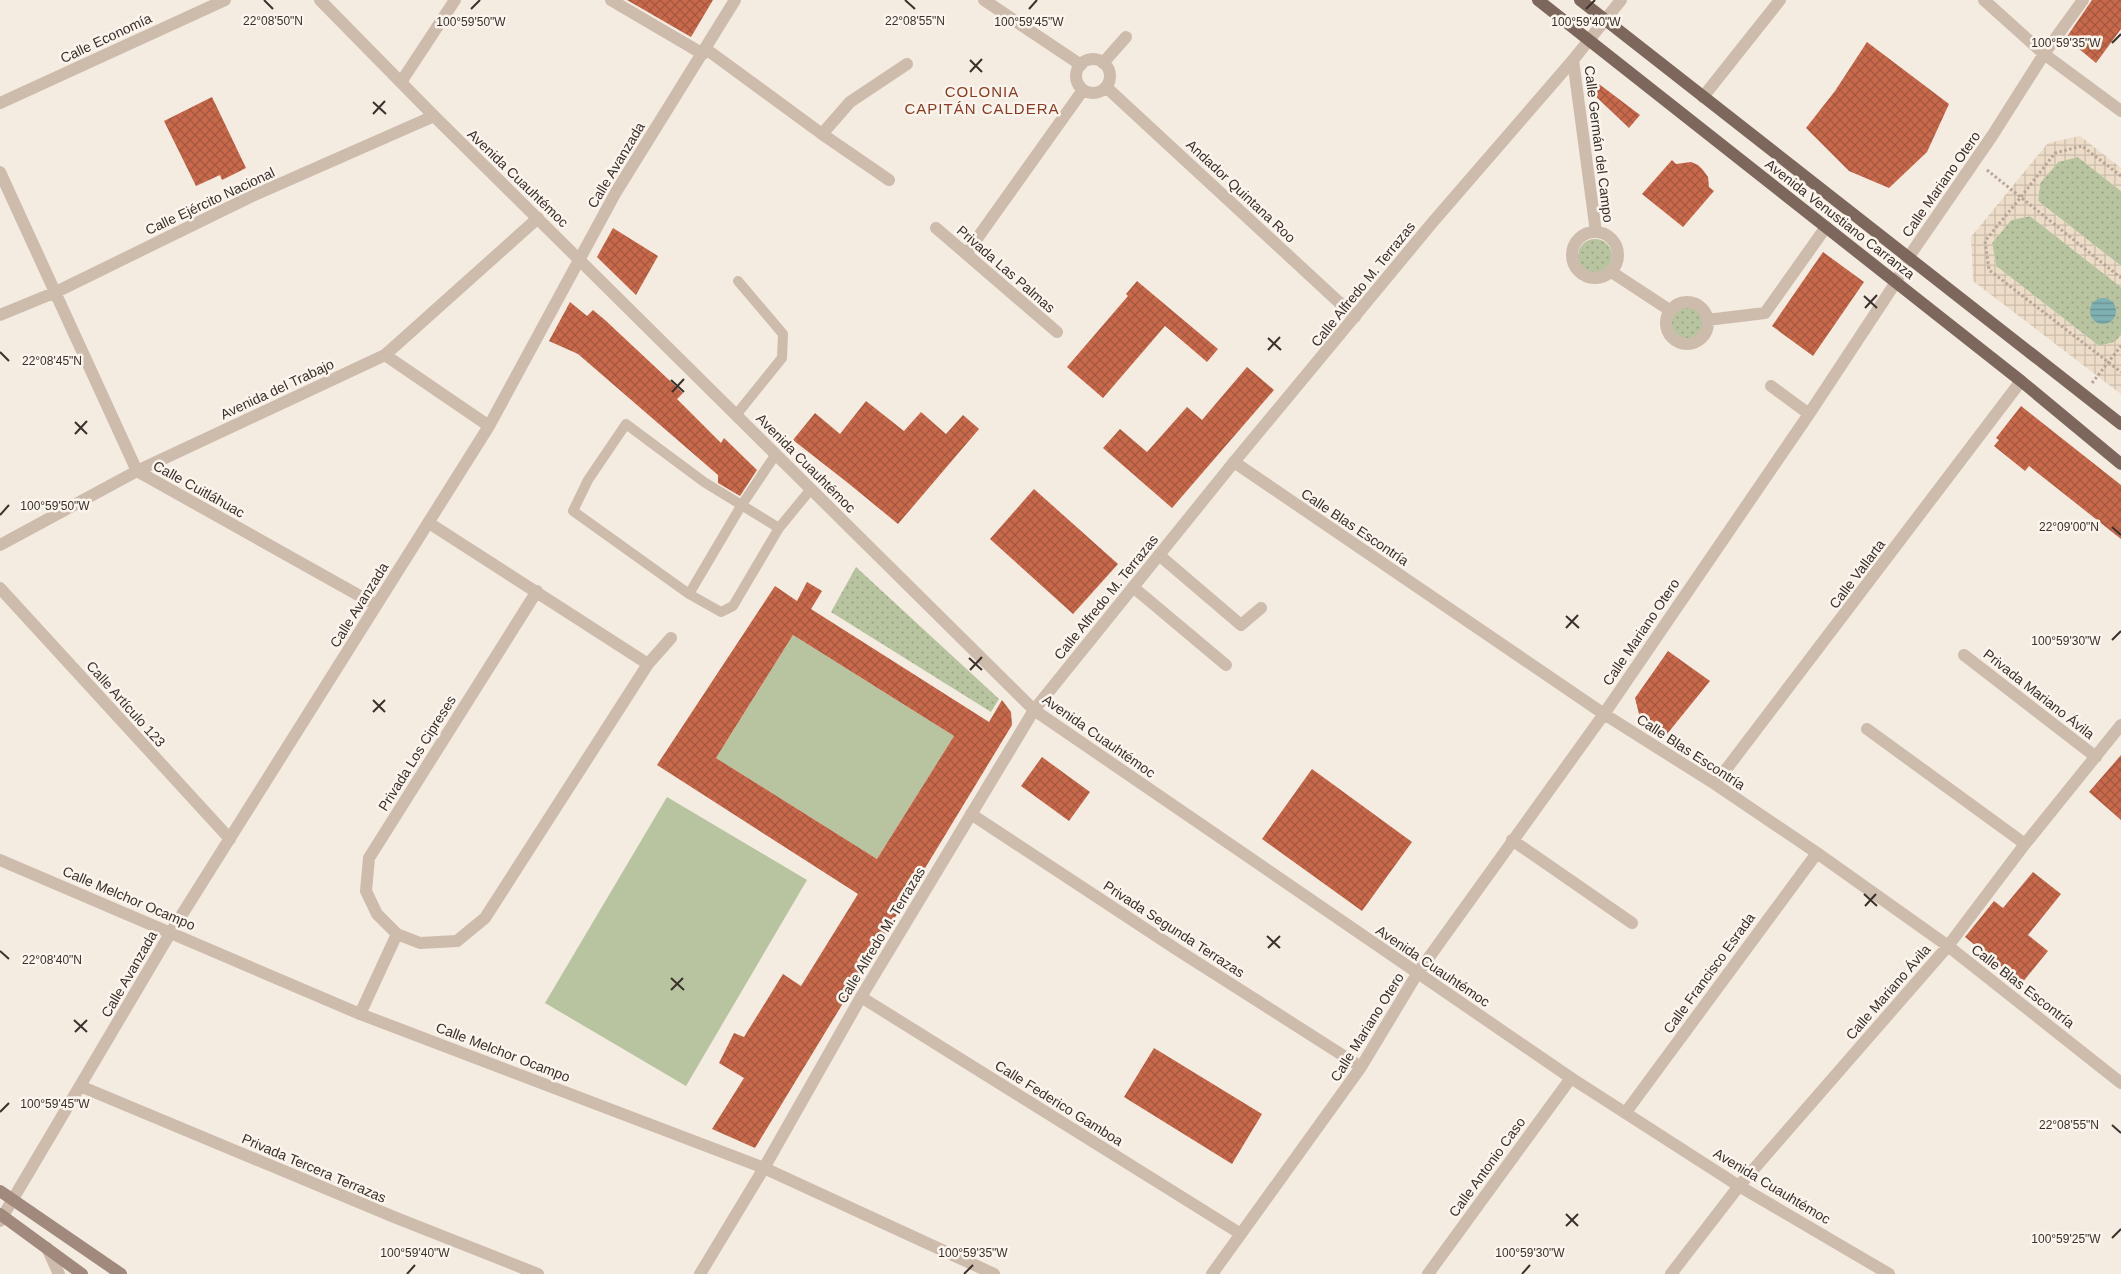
<svg xmlns="http://www.w3.org/2000/svg" width="2121" height="1274" font-family="Helvetica,sans-serif">
  <style>
    .grass { fill: #b8c4a0 }
    .park { fill: url(#park-dots) }
    .plaza { fill: url(#plaza-grid) }
    .water { fill: url(#water-rules) }
    .building { fill: url(#building-cross-hatch); fill-rule: evenodd }
    .lines { fill: none; stroke-linecap: round; stroke-linejoin: round }
    .path { stroke: #b9a596; stroke-width: 3; stroke-dasharray: 2.5 2.5; stroke-linecap: butt }
    .service { stroke: #cdbbac; stroke-width: 10 }
    .minor { stroke: #cdbbac; stroke-width: 12 }
    .tertiary { stroke: #cdbbac; stroke-width: 12 }
    .secondary { stroke: #a18a7d; stroke-width: 12 }
    .primary { stroke: #7d675c; stroke-width: 12 }
    .ticks { fill: none; stroke: #3b302b; stroke-width: 2 }
    .labels { text-anchor: middle; stroke-width: 5; stroke-linejoin: round; paint-order: stroke }
    .street-label { font-size: 14px; fill: #3b302b; stroke: #fbf5ee }
    .neighbourhood-label { font-size: 15px; letter-spacing: 1px; fill: #8c3b22; stroke: #fbf5ee }
    .ticks-label { font-size: 12px; text-anchor: middle; fill: #3b302b; stroke: #fbf5ee; stroke-width: 5; stroke-linejoin: round; paint-order: stroke }
  </style>
  <defs>
    <pattern id="park-dots" width="8" height="8" patternUnits="userSpaceOnUse" patternTransform="scale(1.25)"><rect width="8" height="8" fill="#b8c4a0"/><path d="M2 2h.1M6 6h.1" fill="none" stroke="#97a083" stroke-width="1.8" stroke-linecap="round"/></pattern>
    <pattern id="plaza-grid" width="8" height="8" patternUnits="userSpaceOnUse" patternTransform="scale(1.25)"><rect width="8" height="8" fill="#ecdcc8"/><path d="M0 4h8M4 0v8" fill="none" stroke="#cbbdac"/></pattern>
    <pattern id="water-rules" width="6" height="5" patternUnits="userSpaceOnUse" patternTransform="scale(1.25)"><rect width="6" height="5" fill="#7fb0b2"/><path d="M0 2.5h6" fill="none" stroke="#699091"/></pattern>
    <pattern id="building-cross-hatch" width="8" height="8" patternUnits="userSpaceOnUse" patternTransform="scale(1.25)"><rect width="8" height="8" fill="#c8694b"/><path d="M0 0l8 8M0 8l8-8" fill="none" stroke="#a4573f"/></pattern>
  </defs>
  <rect width="100%" height="100%" fill="#f4ebe1"/>
  <!-- grass -->
  <path class="grass" d="M793,635L954,736L877,859L716,758Z
    M667,797L807,880L686,1086L545,1003Z"/>
  <!-- park -->
  <path class="park" d="M2078,157L2121,191V266L2038,201L2040,183L2059,161Z
    M2030,216L2121,287V335L2115,342L2099,346L1996,266L1992,243L2011,220Z
    M1578 256a17 17 0 1 1 34 0a17 17 0 1 1-34 0Z
    M1670 323a17 17 0 1 1 34 0a17 17 0 1 1-34 0Z
    M856,567L999,699L991,712L831,612Z"/>
  <!-- plaza -->
  <path class="plaza" d="M2080,136L2121,168V191L2078,157L2058,162L2040,183L2038,201L2121,266V287L2030,216L2011,220L1992,243L1996,266L2099,346L2115,342L2121,335V394L1973,281L1971,237L2048,143Z"/>
  <!-- water -->
  <path class="water" d="M2090 311a13 13 0 1 1 26 0a13 13 0 1 1-26 0Z"/>
  <!-- building -->
  <path class="building" d="M627,0H713L691,37Z
    M2092,0H2121V29L2096,63L2066,38Z
    M1867,42L1949,104L1927,152L1889,188L1849,171L1806,128L1835,91Z
    M1595,81L1640,115L1629,128L1588,89Z
    M212,97L246,168L222,180L220,175L196,186L164,121Z
    M1672,160L1676,164L1691,162L1698,165L1703,170L1708,177L1709,187L1714,191L1683,227L1642,194Z
    M613,228L658,256L636,295L597,257Z
    M1823,252L1864,282L1813,356L1772,326Z
    M1137,281L1218,349L1207,362L1165,326L1103,398L1067,367L1128,296L1126,294Z
    M570,302L587,316L593,310L605,320L683,393L677,399L721,443L724,438L757,470L740,496L718,483V475L578,354L549,341Z
    M1247,367L1274,390L1172,508L1103,448L1120,429L1147,452L1187,407L1202,420Z
    M866,401L904,431L921,412L946,434L963,415L979,429L898,524L848,483L793,440L815,413L840,434Z
    M2021,406L2121,485V539L2029,466L2025,471L1994,446L1999,440L1996,438Z
    M1034,489L1118,564L1073,614L990,539Z
    M807,582L822,591L811,609L989,722L1002,700L1011,712L1012,725L755,1148L712,1129L744,1078L719,1063L734,1033L744,1037L783,974L801,986L858,894L657,765L775,586L797,601ZM793,635L954,736L877,859L716,758Z
    M1668,651L1710,681L1667,734L1639,714L1635,698Z
    M2121,755V820L2089,792Z
    M1042,757L1090,792L1069,821L1021,786Z
    M1312,769L1412,842L1362,911L1262,839Z
    M2033,872L2061,894L2028,935L2048,951L2022,983L1965,937L1994,901L2003,908Z
    M1154,1048L1262,1114L1232,1164L1124,1097Z"/>
  <g class="lines">
    <!-- path -->
    <path class="path" d="M1987,170L2121,278
      M2121,176L2082,146L2055,153L2021,197L1985,241L1989,270L2121,372
      M2092,383L2121,346"/>
    <!-- service -->
    <path class="service" d="M736,415L782,358L783,334L738,281
      M779,528L704,482L626,424L588,480L573,511L689,594L721,612L733,606L779,528L811,489
      M689,594L741,506L776,454"/>
    <!-- minor -->
    <path class="minor" d="M611,0L703,54
      M984,0L1081,65
      M1984,0L2044,54L2121,111
      M706,49L822,134L889,180
      M1076 76a17 17 0 1 1 34 0a17 17 0 1 1-34 0Z
      M1573,60L1596,232
      M1103,63L1126,37
      M401,82L455,0
      M1106,87L1355,317
      M1703,97L1780,0
      M0,103L225,0
      M822,134L850,102L907,64
      M0,172L137,471L376,605
      M936,228L1057,332
      M1572 255a23 23 0 1 1 46 0a23 23 0 1 1-46 0Z
      M966,254L1083,90
      M1610,271L1671,311
      M1666 323a21 21 0 1 1 42 0a21 21 0 1 1-42 0Z
      M0,315L56,292L250,197L434,116
      M1707,320L1765,313L1826,227
      M385,355L489,426
      M1771,386L1809,414
      M1234,462L1604,714L1715,784L1817,853L1948,946L2121,1083
      M429,523L648,664
      M0,545L137,471L385,355L538,218
      M1159,555L1241,625L1261,608
      M1133,587L1226,665
      M0,588L230,839
      M537,591L369,858L366,891L377,914L397,934L420,943L457,941L485,918L648,664L671,638
      M1964,655L2096,757
      M1867,729L2025,844
      M1715,784L2021,381
      M971,814L1176,949L1361,1067
      M1512,840L1632,923
      M861,997L1241,1234
      M360,1014L397,934
      M80,1086L394,1217L538,1274
      M1626,1112L1817,853
      M0,1221L171,932L489,426L616,192L735,0
      M1212,1274L1361,1067L1417,974L1604,714L1809,414L1896,282L1908,258L1992,136L2044,54L2083,0
      M1428,1274L1571,1078
      M1671,1274L1739,1186L1948,946L2025,844L2121,725"/>
    <!-- tertiary -->
    <path class="tertiary" d="M320,0L434,116L1034,710L1571,1078L1739,1186L1889,1274
      M0,860L360,1014L764,1168L994,1274
      M47,1248L59,1274
      M700,1274L764,1168L861,997L1034,710L1234,462L1432,223L1573,60L1621,0"/>
    <!-- secondary -->
    <path class="secondary" d="M0,1191L121,1274
      M0,1214L82,1274"/>
    <!-- primary -->
    <path class="primary" d="M1538,0L2021,381L2121,464
      M1580,0L2121,424"/>
  </g>
  <!-- ticks -->
  <path class="ticks" d="M264,0L273,9M905,0L915,9M471,9L480,0M1029,9L1037,0M1586,9L1595,0M2112,43L2121,34M970,60L982,72M970,72L982,59M373,102L386,114M373,114L385,101M1864,296L1877,308M1865,308L1877,295M1268,338L1281,350M1268,350L1280,337M0,352L9,361M671,380L684,392M672,392L684,379M75,422L87,434M75,434L87,421M0,515L9,505M2112,527L2121,535M1566,616L1579,628M1566,628L1578,615M2112,640L2121,631M969,658L982,670M970,670L982,657M373,700L385,712M373,712L385,700M1864,894L1877,906M1865,906L1876,894M1267,936L1280,948M1268,948L1280,936M0,951L9,959M671,978L684,990M671,990L683,978M74,1020L87,1032M75,1032L87,1020M0,1112L9,1103M2112,1125L2121,1133M1566,1214L1578,1226M1566,1226L1578,1214M2112,1238L2121,1229M407,1274L415,1265M964,1274L973,1265M1522,1274L1530,1265"/>
  <g class="labels">
    <!-- street labels -->
    <g class="street-label">
      <text transform="translate(106 38) rotate(-25)" y="5">Calle Economía</text>
      <text transform="translate(1599 144) rotate(83)" y="5">Calle Germán del Campo</text>
      <text transform="translate(616 165) rotate(-59)" y="5">Calle Avanzada</text>
      <text transform="translate(518 178) rotate(44)" y="5">Avenida Cuauhtémoc</text>
      <text transform="translate(1941 184) rotate(-55)" y="5">Calle Mariano Otero</text>
      <text transform="translate(1241 191) rotate(43)" y="5">Andador Quintana Roo</text>
      <text transform="translate(210 201) rotate(-25)" y="5">Calle Ejército Nacional</text>
      <text transform="translate(1840 219) rotate(38)" y="5">Avenida Venustiano Carranza</text>
      <text transform="translate(1006 269) rotate(41)" y="5">Privada Las Palmas</text>
      <text transform="translate(1363 284) rotate(-51)" y="5">Calle Alfredo M. Terrazas</text>
      <text transform="translate(277 389) rotate(-25)" y="5">Avenida del Trabajo</text>
      <text transform="translate(806 463) rotate(45)" y="5">Avenida Cuauhtémoc</text>
      <text transform="translate(199 489) rotate(29)" y="5">Calle Cuitláhuac</text>
      <text transform="translate(1355 527) rotate(34)" y="5">Calle Blas Escontría</text>
      <text transform="translate(1857 574) rotate(-53)" y="5">Calle Vallarta</text>
      <text transform="translate(1106 597) rotate(-51)" y="5">Calle Alfredo M. Terrazas</text>
      <text transform="translate(359 605) rotate(-58)" y="5">Calle Avanzada</text>
      <text transform="translate(1641 632) rotate(-56)" y="5">Calle Mariano Otero</text>
      <text transform="translate(2039 694) rotate(38)" y="5">Privada Mariano Ávila</text>
      <text transform="translate(126 704) rotate(48)" y="5">Calle Artículo 123</text>
      <text transform="translate(1099 736) rotate(35)" y="5">Avenida Cuauhtémoc</text>
      <text transform="translate(1691 752) rotate(33)" y="5">Calle Blas Escontría</text>
      <text transform="translate(417 753) rotate(-58)" y="5">Privada Los Cipreses</text>
      <text transform="translate(129 898) rotate(23)" y="5">Calle Melchor Ocampo</text>
      <text transform="translate(1174 929) rotate(33)" y="5">Privada Segunda Terrazas</text>
      <text transform="translate(881 935) rotate(-59)" y="5">Calle Alfredo M. Terrazas</text>
      <text transform="translate(1433 966) rotate(34)" y="5">Avenida Cuauhtémoc</text>
      <text transform="translate(1709 973) rotate(-54)" y="5">Calle Francisco Esrada</text>
      <text transform="translate(129 974) rotate(-60)" y="5">Calle Avanzada</text>
      <text transform="translate(2023 986) rotate(38)" y="5">Calle Blas Escontría</text>
      <text transform="translate(1888 992) rotate(-49)" y="5">Calle Mariano Ávila</text>
      <text transform="translate(1367 1027) rotate(-58)" y="5">Calle Mariano Otero</text>
      <text transform="translate(503 1052) rotate(21)" y="5">Calle Melchor Ocampo</text>
      <text transform="translate(1059 1103) rotate(32)" y="5">Calle Federico Gamboa</text>
      <text transform="translate(1487 1167) rotate(-54)" y="5">Calle Antonio Caso</text>
      <text transform="translate(314 1168) rotate(23)" y="5">Privada Tercera Terrazas</text>
      <text transform="translate(1772 1186) rotate(31)" y="5">Avenida Cuauhtémoc</text>
    </g>
    <!-- neighbourhood labels -->
    <g class="neighbourhood-label">
      <text x="982" y="97">COLONIA<tspan x="982" dy="17">CAPITÁN CALDERA</tspan></text>
    </g>
  </g>
  <g class="ticks-label">
    <text x="273" y="25">22°08'50"N</text>
    <text x="915" y="25">22°08'55"N</text>
    <text x="471" y="26">100°59'50"W</text>
    <text x="1586" y="26">100°59'40"W</text>
    <text x="1029" y="26">100°59'45"W</text>
    <text x="2066" y="47">100°59'35"W</text>
    <text x="52" y="365">22°08'45"N</text>
    <text x="55" y="510">100°59'50"W</text>
    <text x="2069" y="531">22°09'00"N</text>
    <text x="2066" y="645">100°59'30"W</text>
    <text x="52" y="964">22°08'40"N</text>
    <text x="55" y="1108">100°59'45"W</text>
    <text x="2069" y="1129">22°08'55"N</text>
    <text x="2066" y="1243">100°59'25"W</text>
    <text x="415" y="1257">100°59'40"W</text>
    <text x="973" y="1257">100°59'35"W</text>
    <text x="1530" y="1257">100°59'30"W</text>
  </g>
</svg>
